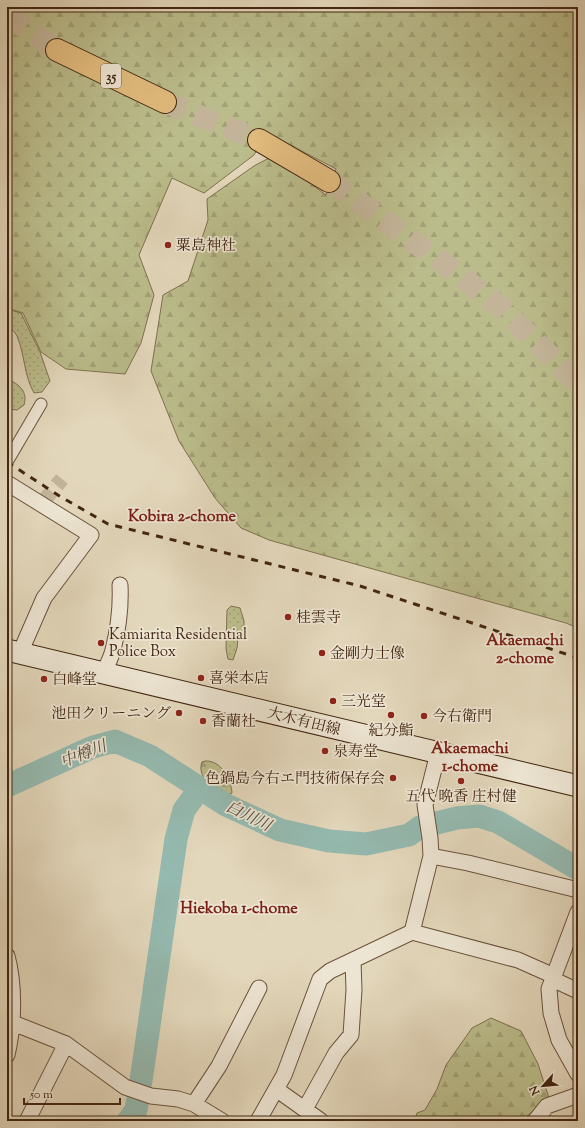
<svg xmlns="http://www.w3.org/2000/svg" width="585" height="1128" font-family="'Sorts Mill Goudy','Noto Serif JP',serif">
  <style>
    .grass { fill: url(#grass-dots); stroke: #7f714e }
    .forest { fill: url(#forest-firs); stroke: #7f714e }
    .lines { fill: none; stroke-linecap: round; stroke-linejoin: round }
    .river { stroke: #95bab0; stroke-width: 23 }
    .minor-tunnel { stroke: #c3b499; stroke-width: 15; stroke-dasharray: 15 8; stroke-linecap: butt }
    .trunk-tunnel { stroke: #c3b499; stroke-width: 22; stroke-dasharray: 22 11; stroke-linecap: butt }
    .pedestrian-casing { stroke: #6b523c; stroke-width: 13 }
    .minor-casing { stroke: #6b523c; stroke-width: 17 }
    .secondary-casing { stroke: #432611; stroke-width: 23 }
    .trunk-casing { stroke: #432611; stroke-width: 24 }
    .pedestrian { stroke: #ede5d3; stroke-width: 11 }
    .minor { stroke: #ede5d3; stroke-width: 15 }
    .secondary { stroke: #ede5d3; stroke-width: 21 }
    .trunk { stroke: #e2bc7e; stroke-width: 22 }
    .rail { stroke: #432611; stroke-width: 3; stroke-dasharray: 7 7; stroke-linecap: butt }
    .poi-dot { fill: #8f2418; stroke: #ede5d3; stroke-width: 1.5 }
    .labels { text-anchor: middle; stroke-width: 3.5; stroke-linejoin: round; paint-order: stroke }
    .shield { fill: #ede5d3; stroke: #765f4b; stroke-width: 1 }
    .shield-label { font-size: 14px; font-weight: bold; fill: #432611 }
    .poi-label { font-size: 15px; fill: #432611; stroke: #ede5d3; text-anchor: start }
    .street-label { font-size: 15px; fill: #432611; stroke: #ede5d3 }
    .neighbourhood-label { font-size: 16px; font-weight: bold; fill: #7a1f14; stroke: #ede5d3 }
    .water-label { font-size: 16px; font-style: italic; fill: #584b39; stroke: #ede5d3 }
  </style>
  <defs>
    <pattern id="grass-dots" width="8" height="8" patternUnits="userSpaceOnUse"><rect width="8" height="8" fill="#bbbc8b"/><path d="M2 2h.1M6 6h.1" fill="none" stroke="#a2a177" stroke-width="1.8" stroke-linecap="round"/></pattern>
    <pattern id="forest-firs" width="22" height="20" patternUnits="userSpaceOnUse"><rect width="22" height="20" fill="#bbbc8b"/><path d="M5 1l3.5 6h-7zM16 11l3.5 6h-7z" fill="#a2a177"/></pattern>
  </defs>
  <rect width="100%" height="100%" fill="#e3d7bb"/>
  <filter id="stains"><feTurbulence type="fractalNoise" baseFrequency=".005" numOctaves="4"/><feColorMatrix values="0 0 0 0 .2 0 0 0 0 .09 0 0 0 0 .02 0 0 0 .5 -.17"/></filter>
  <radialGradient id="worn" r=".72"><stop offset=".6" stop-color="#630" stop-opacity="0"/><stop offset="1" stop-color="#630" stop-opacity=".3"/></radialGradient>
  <!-- grass -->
  <path class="grass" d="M7,309L21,313L40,352L50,381L42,392L34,393C24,376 25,355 17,336C15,332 10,328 7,324Z
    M7,379C19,384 28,391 24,405L17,410L7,409Z
    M231,606L240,608L244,621V631L238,638L237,648L233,660L228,659L226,649L227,610Z"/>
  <!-- forest -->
  <path class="forest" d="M7,7H578V628L566,623L269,540L241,528L215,498L179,441L151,371L163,295L188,281L208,220L207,199L254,166L269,158L307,181L326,195L336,169L262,130L258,148L254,155L204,193L172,178L139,255L154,295L141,343L125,374L66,369L41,352L23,313L7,308Z
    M205,761C221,760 231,779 232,793L227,795C216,788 196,779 202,762Z
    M491,1018L521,1031L538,1064L549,1098L527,1116L516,1121H414L417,1113L425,1110L437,1089L446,1065L472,1028Z"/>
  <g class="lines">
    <!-- river -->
    <path class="river" d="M7,786L93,747L115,741L150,756L226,805L280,830L329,841L366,844L409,835L420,827L457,818L479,816L498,822L578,869
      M128,1121L136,1110L142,1074L176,839L184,810L200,788"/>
    <!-- minor-tunnel -->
    <path class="minor-tunnel" d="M42,503L62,479"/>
    <!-- trunk-tunnel -->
    <path class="trunk-tunnel" d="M7,15L57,50
      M165,102L259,140
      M329,181L449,267L504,310L578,384"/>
    <!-- pedestrian casing -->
    <g class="pedestrian-casing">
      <path id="pedestrian" d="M7,462L41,404"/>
    </g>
    <!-- minor casing -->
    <g class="minor-casing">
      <path id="minor" d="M7,483L91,535L44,598L20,653
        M104,673C107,665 111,658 113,650C118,630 121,605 120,585
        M431,856L468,863L578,890
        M578,912L549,989L551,1013L559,1040L578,1074
        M412,932L518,960L554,976
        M7,956C15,985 14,1026 7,1055
        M552,979L578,991
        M13,1023L66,1044L125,1087L151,1096L178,1099L194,1104L222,1121
        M276,1089L321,1121
        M194,1104L219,1066L259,988
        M305,1109L336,1053L351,1035L354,990L353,961
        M27,1121L66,1044
        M258,1121L284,1075L320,979L330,971L412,932L431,856L430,838L425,805L438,753
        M535,1121L547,1106L578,1095"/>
    </g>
    <!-- secondary casing -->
    <g class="secondary-casing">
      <path id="secondary" d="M7,650L578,786"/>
    </g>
    <!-- trunk casing -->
    <g class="trunk-casing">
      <path id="trunk" d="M57,50L165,102
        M259,140L329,181"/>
    </g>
    <!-- pedestrian -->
    <use href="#pedestrian" class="pedestrian"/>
    <!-- minor -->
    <use href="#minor" class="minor"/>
    <!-- secondary -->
    <use href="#secondary" class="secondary"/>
    <!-- trunk -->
    <use href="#trunk" class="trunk"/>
    <!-- rail -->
    <path class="rail" d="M7,462L61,497L108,524L360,586L578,658"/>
  </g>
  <!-- markers -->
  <g class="poi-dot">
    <circle cx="168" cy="245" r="4"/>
    <circle cx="288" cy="617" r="4"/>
    <circle cx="101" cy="643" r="4"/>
    <circle cx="322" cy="653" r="4"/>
    <circle cx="201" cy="678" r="4"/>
    <circle cx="44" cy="679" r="4"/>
    <circle cx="333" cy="701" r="4"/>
    <circle cx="179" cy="713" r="4"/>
    <circle cx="391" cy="715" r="4"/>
    <circle cx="424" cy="716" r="4"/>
    <circle cx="203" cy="721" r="4"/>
    <circle cx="325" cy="751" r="4"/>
    <circle cx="393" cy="778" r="4"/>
    <circle cx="461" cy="781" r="4"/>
  </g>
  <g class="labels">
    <!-- shield labels -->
    <rect class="shield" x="101" y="64" width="20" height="24" rx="3"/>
    <g class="shield-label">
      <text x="111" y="81">35</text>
    </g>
    <!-- poi labels -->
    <g class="poi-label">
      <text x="176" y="250">粟島神社</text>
      <text x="296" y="622">桂雲寺</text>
      <text x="109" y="639">Kamiarita Residential<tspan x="109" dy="17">Police Box</tspan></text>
      <text x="330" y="658">金剛力士像</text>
      <text x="209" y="683">喜栄本店</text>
      <text x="52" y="684">白峰堂</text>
      <text x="341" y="706">三光堂</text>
      <text x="171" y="718" text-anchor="end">池田クリーニング</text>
      <text x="432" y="721">今右衛門</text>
      <text x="211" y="726">香蘭社</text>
      <text x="391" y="735" text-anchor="middle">紀分鮨</text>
      <text x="333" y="756">泉寿堂</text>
      <text x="385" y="783" text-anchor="end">色鍋島今右エ門技術保存会</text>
      <text x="461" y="801" text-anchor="middle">五代 晩香 庄村健</text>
    </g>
    <!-- street labels -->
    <g class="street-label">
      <text transform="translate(304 721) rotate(14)" y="5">大木有田線</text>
    </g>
    <!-- neighbourhood labels -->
    <g class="neighbourhood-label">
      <text x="182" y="521">Kobira 2-chome</text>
      <text x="525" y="645">Akaemachi<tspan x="525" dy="18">2-chome</tspan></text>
      <text x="470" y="753">Akaemachi<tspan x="470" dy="18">1-chome</tspan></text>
      <text x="239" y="913">Hiekoba 1-chome</text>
    </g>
    <!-- water labels -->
    <g class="water-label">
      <text transform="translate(83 753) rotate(-21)" y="6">中樽川</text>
      <text transform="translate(249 815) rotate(26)" y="6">白川川</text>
    </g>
  </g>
  <!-- margin -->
  <rect width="585" height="1128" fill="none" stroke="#e3d7bb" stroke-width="24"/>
  <rect x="8" y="8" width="569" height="1112" fill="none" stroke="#432611" stroke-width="2"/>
  <rect x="12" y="12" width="561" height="1104" fill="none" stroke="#432611"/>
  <!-- north arrow -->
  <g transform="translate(543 1086) rotate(243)" stroke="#ede5d3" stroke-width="3" paint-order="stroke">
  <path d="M0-3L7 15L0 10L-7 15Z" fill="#432611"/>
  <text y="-6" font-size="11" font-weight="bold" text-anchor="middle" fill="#432611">N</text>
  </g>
  <!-- scale -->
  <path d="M24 1098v6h96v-6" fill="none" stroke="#432611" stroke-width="2"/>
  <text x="30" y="1098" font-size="12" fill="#432611" stroke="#ede5d3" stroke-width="3" paint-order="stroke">50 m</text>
  <rect width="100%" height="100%" filter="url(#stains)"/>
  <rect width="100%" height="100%" fill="url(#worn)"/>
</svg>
